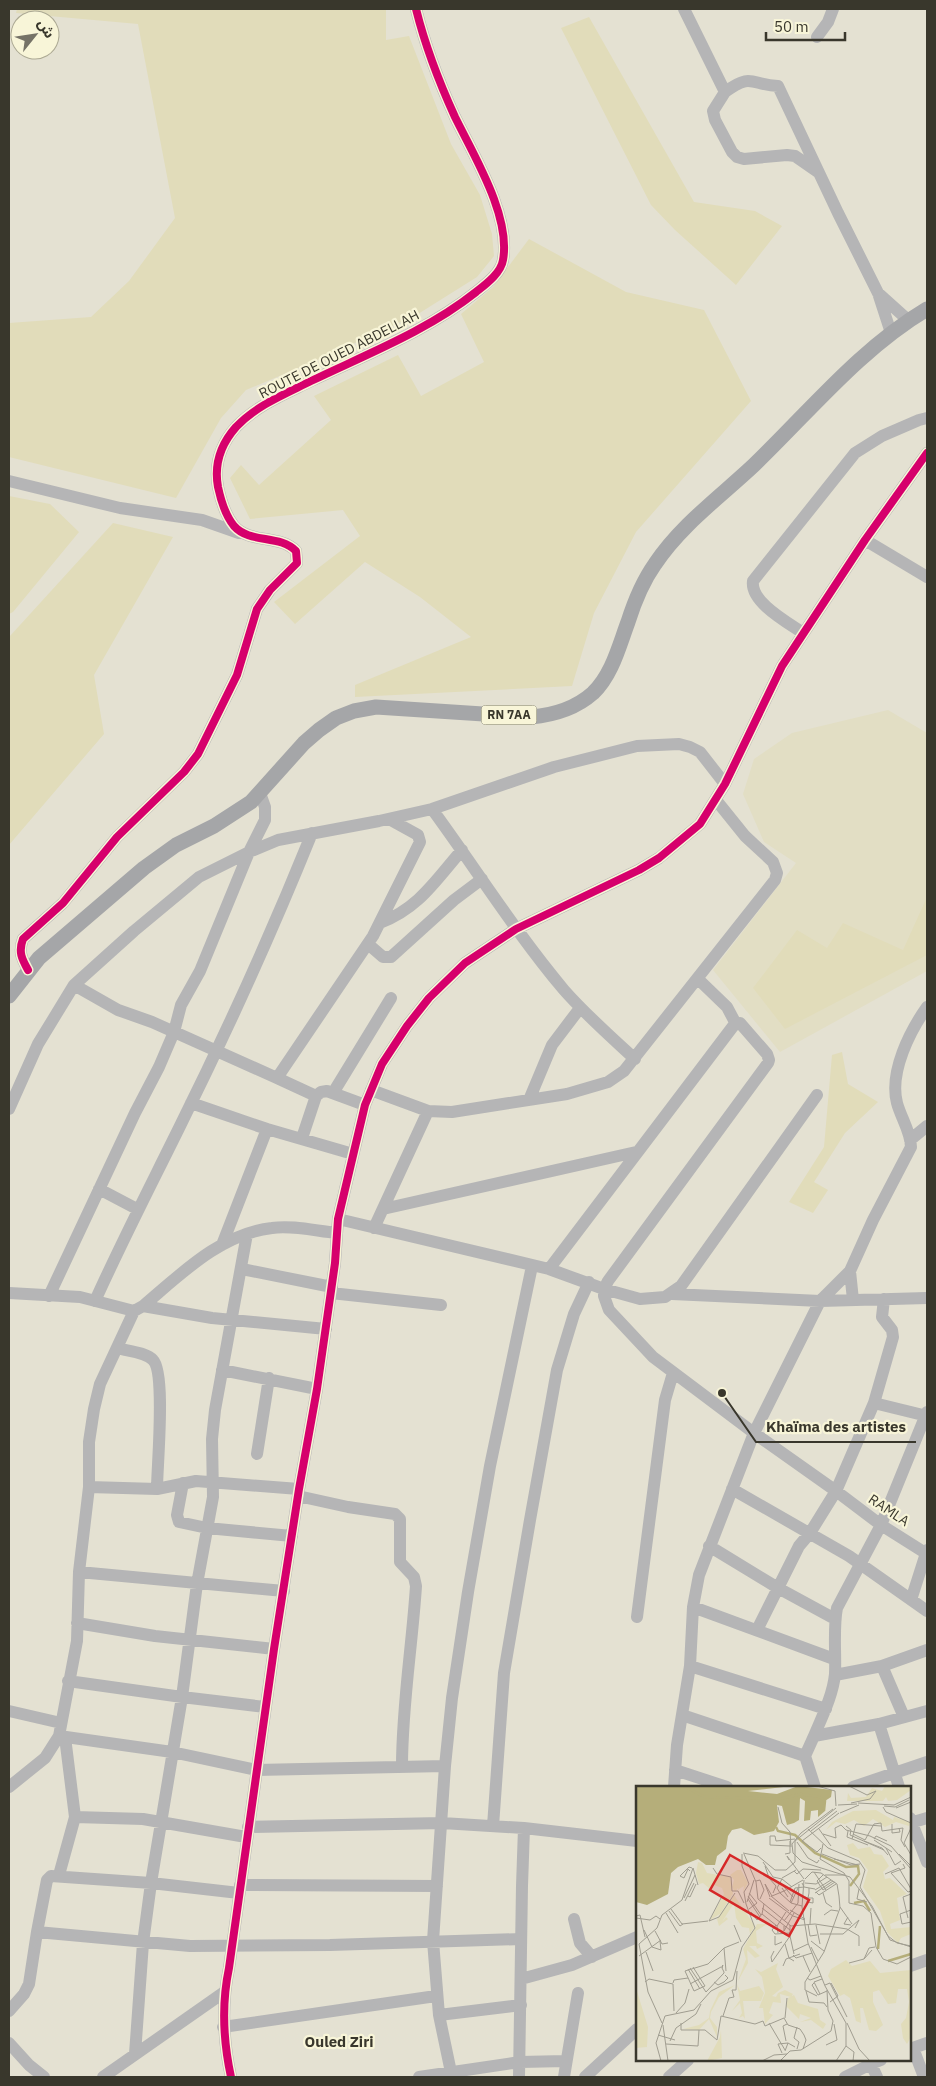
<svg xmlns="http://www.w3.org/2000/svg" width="936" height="2086" font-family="'IBM Plex Sans','Noto Sans Arabic',sans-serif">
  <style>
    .built { fill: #e2dec4 }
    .green { fill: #e1dcba }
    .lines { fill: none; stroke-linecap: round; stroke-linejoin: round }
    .minor { stroke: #b5b5b6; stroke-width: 12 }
    .major { stroke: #a5a6a8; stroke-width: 15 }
    .cycleway-casing { stroke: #f8f5d8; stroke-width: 11 }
    .cycleway { stroke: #d6006c; stroke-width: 8 }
    .labels { text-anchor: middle; stroke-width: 4.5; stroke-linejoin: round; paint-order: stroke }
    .shield { fill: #f8f5d8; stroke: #727060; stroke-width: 1 }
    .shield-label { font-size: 12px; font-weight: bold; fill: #39372c }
    .street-label { font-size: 14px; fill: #39372c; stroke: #f8f5d8 }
    .neighbourhood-label { font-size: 15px; font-weight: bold; fill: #39372c; stroke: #f8f5d8 }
    .inset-river { fill: none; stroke: #b5ae7a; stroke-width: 2.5 }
    .inset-road { fill: none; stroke: #a09d90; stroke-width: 1 }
    .view { fill: #d62828; fill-opacity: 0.15; stroke: #d62828; stroke-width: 2.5 }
    .inset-edge { fill: none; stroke: #39372c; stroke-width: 2.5 }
    .leader { fill: none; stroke: #39372c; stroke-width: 2 }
    .callout-dot { fill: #39372c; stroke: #f8f5d8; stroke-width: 2 }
    .callout-label { font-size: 15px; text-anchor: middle; font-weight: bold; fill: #39372c; stroke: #f8f5d8; stroke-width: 4.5; stroke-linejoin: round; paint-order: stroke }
  </style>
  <rect width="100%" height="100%" fill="#e4e1d2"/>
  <!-- built -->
  <path class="built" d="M888,710L927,733V971L780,1052L713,970L796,863L764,842L743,794L754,759L792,733Z"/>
  <!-- green -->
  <path class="green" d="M17,9H386V40L409,36L451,144L480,195L492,234L494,256L477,277L418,314L329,355L246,390L221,418L176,498L9,457V323L91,317L129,281L175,218L138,24L16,13Z
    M589,17L694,202L755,211L782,226L736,285L675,230L651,205L561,28Z
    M529,239L626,292L704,310L751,401L636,532L594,613L572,686L355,697V685L471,637L420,597L365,562L295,624L274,602L360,536L343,510L250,519L230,478L241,465L259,485L331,420L314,396L398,355L421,396L484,362L461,314L493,287Z
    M9,496L50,504L79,532L13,612L9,614Z
    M113,523L173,537L94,675L104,734L9,845V651L10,636Z
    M927,897V955L785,1029L753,988L797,930L827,948L843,923L903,950Z
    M842,1052L848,1084L878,1102L845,1133L814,1182L828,1190L813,1213L789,1202L824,1147L832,1055Z"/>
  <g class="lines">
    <!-- minor -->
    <path class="minor" d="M684,9L725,92L713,111L715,120L732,152L737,157L744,159L787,155L795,156L818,172
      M817,37L828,22L833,9
      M725,92C752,72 751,85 778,86L838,213L878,293L891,333
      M878,293L908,320
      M9,481L120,508L202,520L239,533
      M865,540L927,577
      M803,633C787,622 750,602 753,581L855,453L882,436L919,420L927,418
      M432,809C476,869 516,933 564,990C586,1015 611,1037 635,1059
      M380,923C419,908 435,881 462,850
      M368,944L383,957H391L454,900L482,879
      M28,970C22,959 18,952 23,939L63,903L117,837L184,772L198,754L237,675L257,609L270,590L297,563L296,551C279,534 250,544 234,526C225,515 221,501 218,487C214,465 221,444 236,427C257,405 285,394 311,381C367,354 427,331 476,292C486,284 501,273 503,260C511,216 474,156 455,117C439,82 425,45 416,9
      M698,979L727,1007L736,1024
      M74,985L118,1010L152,1022L277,1078L373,936L420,842L418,835L389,819
      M277,1078L316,1096
      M371,1090L428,1111L452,1112L567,1094L608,1082L624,1071L775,880L777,873L773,862L745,836L716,800
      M333,1093L391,998
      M529,1100L552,1045L580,1008
      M191,1103L267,1129L353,1154
      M9,1109L38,1044L74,985L134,931L199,877L249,852L278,840L379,821L432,809L554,767L637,746L679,744L690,747L700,752L725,784
      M302,1138L316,1096L321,1092L327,1091L365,1105
      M910,1140L927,1126
      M99,1189L137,1209
      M383,1209L636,1152
      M338,1219L549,1269L604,1289L640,1299L665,1297L681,1286L817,1095
      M374,1228L428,1111
      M222,1245L267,1129
      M242,1269L332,1287
      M549,1269L734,1025L740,1023L767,1054L769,1060L768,1063L608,1281L604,1289V1296L609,1310L653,1357L754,1433L836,1491L874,1403
      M850,1271L853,1300
      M9,1293L80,1297L134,1311
      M331,1293L441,1305
      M672,1294L820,1301L850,1271L873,1220L911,1147C911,1132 901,1118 897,1103C889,1072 910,1031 927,1007
      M49,1296L135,1113L159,1067L174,1032L181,1005L200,971L249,852L265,820V807L260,793
      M884,1299L882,1317L892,1330L893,1337L874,1403L927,1416
      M95,1301C122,1241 152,1183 181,1124C228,1029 272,932 312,833
      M143,1306L212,1318L326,1329
      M117,1348C127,1351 146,1352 153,1360C166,1373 157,1466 157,1489
      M222,1370L317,1389
      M257,1454L269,1378
      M183,1483L177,1515L179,1522L207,1528L292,1536
      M89,1487L157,1489L196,1481L299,1489
      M732,1489L849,1556L927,1611
      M298,1496L348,1507L395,1514L400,1519V1562L414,1577L416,1586C412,1647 402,1706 402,1766
      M709,1546L778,1588L835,1619
      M79,1572L284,1591
      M911,1600L927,1550
      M693,1607L834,1659
      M637,1617L665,1400L673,1373
      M77,1623L155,1636L274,1649
      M757,1630L799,1546L810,1533L836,1491L881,1525L927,1554
      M690,1666L826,1709
      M882,1666L904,1717
      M835,1675L882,1666L927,1650
      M68,1681L182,1697L265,1707
      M9,1711L61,1723
      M682,1715L805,1756L814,1736L879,1724L927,1711
      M879,1724L899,1787
      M59,1736L172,1752L256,1770L445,1766
      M814,1736C822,1717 833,1695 835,1674C836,1652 833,1629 837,1608L881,1525L927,1412
      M805,1756L815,1787
      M675,1770L727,1787
      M9,1787L45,1758L59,1736L77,1641L79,1572L89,1487V1442L94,1409L100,1384L134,1311L143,1306C181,1274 220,1234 272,1228C293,1225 316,1231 337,1233
      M674,1787L677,1745L690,1666L693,1607L699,1575L754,1433L820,1301L927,1298
      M853,1787L927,1762
      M75,1817L143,1819L246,1837
      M910,1818L927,1862
      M910,1823L927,1818
      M493,1826L504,1673L530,1520L557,1370L574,1314L589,1282
      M248,1827L442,1823L524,1828L637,1841
      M59,1875L75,1817L65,1737
      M240,1885L437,1886
      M239,1893L151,1883L51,1876L47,1880L37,1932L190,1946L330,1945L521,1939
      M574,1919L580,1943L592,1957
      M910,1966L927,1960
      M521,1979L572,1965L637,1937
      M9,2011L24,1994L29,1984L37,1932
      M439,2015L521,2005
      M223,2027L436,1996
      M9,2043L29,2065L44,2077
      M913,2048L924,2077
      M910,2049L927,2043
      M135,2054L143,1943L151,1883L182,1697L197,1584L213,1497L212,1439L215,1410L247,1234
      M103,2077L223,1993
      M231,2077C223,2040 221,2006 229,1968L274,1649L299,1489L317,1389L335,1263L338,1219L365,1105L382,1064L407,1026L429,998L465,963L516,929L639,870L659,858L700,824L725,784L782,666L865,540L927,453
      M419,2077L520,2062L566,2061
      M452,2077L439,2015L433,1941L445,1766L452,1698L468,1592L490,1466L532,1266
      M519,2077L522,1886L524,1828
      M564,2077L578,1993
      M585,2077L637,2029
      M669,2077L688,2060
      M845,2077L871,2064
      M877,2077L871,2064L881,2060"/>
    <!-- major -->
    <path class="major" d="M9,996L39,958L144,868L176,845L214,826L251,802L304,743L319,730L336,718L354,711L376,707L531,717C554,715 575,709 593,693C612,675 619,646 628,622C634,603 643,581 655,564C681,525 720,497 754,465C810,411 860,349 927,309"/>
    <!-- cycleway casing -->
    <g class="cycleway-casing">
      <path id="cycleway" d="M28,970C22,959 18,952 23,939L63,903L117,837L184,772L198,754L237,675L257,609L270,590L297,563L296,551C279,534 250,544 234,526C225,515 221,501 218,487C214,465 221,444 236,427C257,405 285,394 311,381C367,354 427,331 476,292C486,284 501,273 503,260C511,216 474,156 455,117C439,82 425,45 416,9
        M231,2077C223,2040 221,2006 229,1968L274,1649L299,1489L317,1389L335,1263L338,1219L365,1105L382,1064L407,1026L429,998L465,963L516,929L639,870L659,858L700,824L725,784L782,666L865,540L927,453"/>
    </g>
    <!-- cycleway -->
    <use href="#cycleway" class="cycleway"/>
  </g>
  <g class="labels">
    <!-- shield labels -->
    <rect class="shield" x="481.5" y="705.5" width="55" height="19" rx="4"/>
    <g class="shield-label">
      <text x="509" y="719">RN 7AA</text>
    </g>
    <!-- street labels -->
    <g class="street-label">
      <text transform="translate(339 354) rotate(-27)" y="5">ROUTE DE OUED ABDELLAH</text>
      <text transform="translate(889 1510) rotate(34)" y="5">RAMLA</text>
    </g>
    <!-- neighbourhood labels -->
    <g class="neighbourhood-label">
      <text x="339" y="2047">Ouled Ziri</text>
    </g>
  </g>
  <!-- overview -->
  <g transform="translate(636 1786)">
    <rect width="275" height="275" fill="#e4e1d2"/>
    <path d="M249,0H275V4L261,14L252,15L250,11L247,15H211L212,7L215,12L230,11L236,2L246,5ZM240,24L257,34L258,31L274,36L273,40L260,36L249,41L237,33L228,40L218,34L209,38L200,36L190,44L196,36L217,25ZM217,57L222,63L234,61L238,68L246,69L253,80L247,86L249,93L254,92L271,108L261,112L264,134L254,138L255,143L275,141V148L265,152L262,157L251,146L244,125L227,101L232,84L223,72L214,69L211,59ZM62,76L66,77L71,87L94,91L97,108L84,128L74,134L88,108L86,102L78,99L75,104L67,97L63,98L60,87ZM101,84H105L112,97L107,106L108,100L103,103V107L102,102L99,106L96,101L98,94L94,89ZM98,109L119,140L114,148L113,142L106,141L100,132L98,117L86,136L90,131L92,133L83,140L81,133ZM121,138H131L120,145L121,157L127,160L121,163L120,160H113L124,170L119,172L111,164L112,177L102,195L110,173L107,163ZM210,174L216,180L234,175L244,187L275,184V251L271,258L267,252L265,238L270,232L273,216L271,203H262L260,217L252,218L243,204L237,206V216L247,239L240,245L233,244L227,222H224L225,237L220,235L214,212L208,208L204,210L192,190L195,183ZM142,177L140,183L147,201L136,210L140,211L142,207L149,204L157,208L155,211L144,208L145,217L137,216L133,227L137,229L129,238L127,222H123L129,207L126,191L119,183L125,186ZM101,198L104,205L123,200L128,207L125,215H107L109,233L107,230L103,232L106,227L104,217L96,225L104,214ZM99,199L83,211L75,226L74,232L81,241V251L73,233L63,244L47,243L63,239L73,232L74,225L83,206ZM0,202L12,241L11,261L0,262ZM158,209L162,217L182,223L184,234L190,238L187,243L175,234L164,236L175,232L164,228L163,233L150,220L152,212ZM85,244L86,272L71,275L84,251Z" fill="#e1dcba"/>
    <path d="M0,0H156L112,5L141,8L162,0L196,4L195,11L189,15V25L182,31V24L175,25L174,34L168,35L169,15L164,12L163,34L158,37L151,39L146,20L141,19L143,36L138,45L118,49L105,42L96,44L92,50L90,63L81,70L79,79H70L62,73L42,81L35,87L32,108L11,119L0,116Z" fill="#b5ae7a"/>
    <path class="inset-river" d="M47,0L69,11L144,13L165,8L184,11L189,15L188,25M140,41L142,45L159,49L179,67L210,81L222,80L223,88L214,100M218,117L228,115L234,125M242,163L244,140M252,175L275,168"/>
    <path class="inset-road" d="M181,0L199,5L200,20M213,0L231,9L240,5L234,13L215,17M222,17L258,19L275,11M202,19L221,18M248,20L259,21L273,14M142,21L146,37L154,46L155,61M247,21L250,26L275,37M260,22L275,16M197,23L165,47L156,58L157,67L166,76L214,91L236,120L254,154L275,161M204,27L223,19M256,38V47L264,46L263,42M210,40L215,44L214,49L248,64M275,42L268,57L275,69M172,43L192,62L223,75L229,84L224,101L252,150L261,157L275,160M183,43L195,60M175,45L201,25M212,45L211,51L232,59M187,48L200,52L199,42L205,39L210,44L234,50L255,60L275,83M217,48L229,54L238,38L245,37L246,45L267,42L265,54L269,61M216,53L220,38L245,40M238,53L240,50L251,55M238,54L256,66M228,55L246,62L252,69M161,56L172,72L181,77L183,74M187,58L184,73L208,87L213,95V117L227,120L235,127L240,161L247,173L261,178L275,171M154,60L134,59V50H139L140,55L159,53M185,62L181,66L166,55L203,27M250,62L259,79L265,75M107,67L122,70L139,84H150L159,76V55L200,22M108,68L120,96L122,113L155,140M149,68L154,67V55M186,68L215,79L224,78M263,68L275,80M198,73L222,79M153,74L151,70L168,93M127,76L137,91L146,93L156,101M267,78L269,82L255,87L272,106L275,105M129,80L133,92L140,100L137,107M57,82L62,99M77,82L81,88L95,91L96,105H102L108,117M54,85L52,83L48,92L44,90L53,81L56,82M158,85L161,88L167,83L185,84M178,86L190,104M249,88L263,82L275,103M187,89L181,95L187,104L199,96M189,89H209M146,92L160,84M146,93L141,102L144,107L155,117L166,120M169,93L176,86L185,87L201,98L203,110L204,122L188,166L169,196V204L181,210M168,94L166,121L172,157L189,200L210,237V260L200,275M120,95L124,94L128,104L124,113M144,96L157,111M166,97L168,101L179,103M169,97L180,98L191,91M223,103L221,113L231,116M179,104L195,94M180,106L183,109L200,98M179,107L197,95M187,107L190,117L196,121M52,110L54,111L60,98M112,110L125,129M135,110L153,125M134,111L129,98L136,110L148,105L146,102M152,111L148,105L167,94M169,111L172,112H177V117L171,116L172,112L173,107V102M48,112L59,89M85,112L73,135L83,131L99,107M133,112L157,130L169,134M112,113L124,131M49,115L58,97M111,116L118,94M154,116L159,102L168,101M155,117L162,102M128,118L126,128L141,140L142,147M204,121L216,138M126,122L154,144M35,123L46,138L72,135M113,123L121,117L113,107M154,124L169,133M275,124L264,128L266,138L275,136M33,125L44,140L47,138M115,126L121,134L126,128M30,127L42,147M188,129L195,124L202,125M0,130L4,129L9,151M212,131L208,138L215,139M0,132L14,134L20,130L24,133M272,132L267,111L275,108M148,135L162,117L163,98M172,138L174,150L181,149M174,138L175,122M98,139L105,156M140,139L136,144L139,148L155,147M180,139L184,158M141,140L150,126M148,140V145L158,127M155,140L179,138L211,143L223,150V160M8,144L16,161L25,164L24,155M19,145L26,158L32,157M184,148H207L223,134L219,142M139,150V159L146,156M154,150L158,168M175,155L188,165M149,158L153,172L158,175M175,161L182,175M236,164L228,173L233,162L239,161M138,165L135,171L136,176L154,150V139M157,165L172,158M10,166L17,185M157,169L160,172L176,167M3,170L25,154M167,170L174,186M213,177L228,173M147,180L150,173L164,168M57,181L69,200M54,182L70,206L88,187V186L86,182V180L87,179L86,182M52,183L64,203M90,185L88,162L103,156M171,192L174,194L185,190M9,196L13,193L37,198L38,225M78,196L82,199L88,196L92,192L89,189M37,197L38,194L52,192M178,197L176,199L182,209L191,205M54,198L85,181M189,199L194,197L211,231M69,200L58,205L49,185L72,178L88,162M170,205L173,216L188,217L191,221M184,208L178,196L186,193M194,216L202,210L195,197M40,227L49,217L53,203M87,230L93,212L98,211L96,204H100L101,185M149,232L151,212M26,237L12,206L3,158L21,142L26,129L46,114L57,82M45,237V244H69L81,254L85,230L119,238L127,235L129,240L148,232L152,239L164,243L168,249L170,254L167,263M133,237L149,264M211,237L223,263L234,275M27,239L32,275M161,241L158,252L163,256L161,263M22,249L39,254M34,255L40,242L60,228L65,218M150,255L147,240L151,238M30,258L62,260L63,244M190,259L201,254L198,238M210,260L218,266L217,275M149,265L152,257L159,261M146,267L142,258L152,257M25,275L20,257L29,230L58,224L75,205L97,194L106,161L119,142L110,118L108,106L113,98L106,80V68M126,275L138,269L151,268M144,275L154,265L165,264L195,245L197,235L192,224L191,204"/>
    <path class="view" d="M94,69L173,114L153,150L74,104Z"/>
    <rect width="275" height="275" class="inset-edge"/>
  </g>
  <!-- callouts -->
  <path class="leader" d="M722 1393L756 1442H916"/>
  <circle class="callout-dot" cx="722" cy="1393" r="5"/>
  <g class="callout-label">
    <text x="836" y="1432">Khaïma des artistes</text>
  </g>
  <!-- border -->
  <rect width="936" height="2086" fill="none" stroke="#39372c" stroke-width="20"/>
  <!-- north arrow -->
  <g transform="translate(35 35) rotate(60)"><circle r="24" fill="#f8f5d8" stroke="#aca993"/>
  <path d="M0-4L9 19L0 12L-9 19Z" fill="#757266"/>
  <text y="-8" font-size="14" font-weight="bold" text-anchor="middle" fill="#39372c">ش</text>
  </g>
  <!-- scale -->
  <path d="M766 32v8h79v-8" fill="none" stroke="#39372c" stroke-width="2.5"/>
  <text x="774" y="32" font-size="15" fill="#39372c" stroke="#f8f5d8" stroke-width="4" paint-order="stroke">50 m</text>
</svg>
